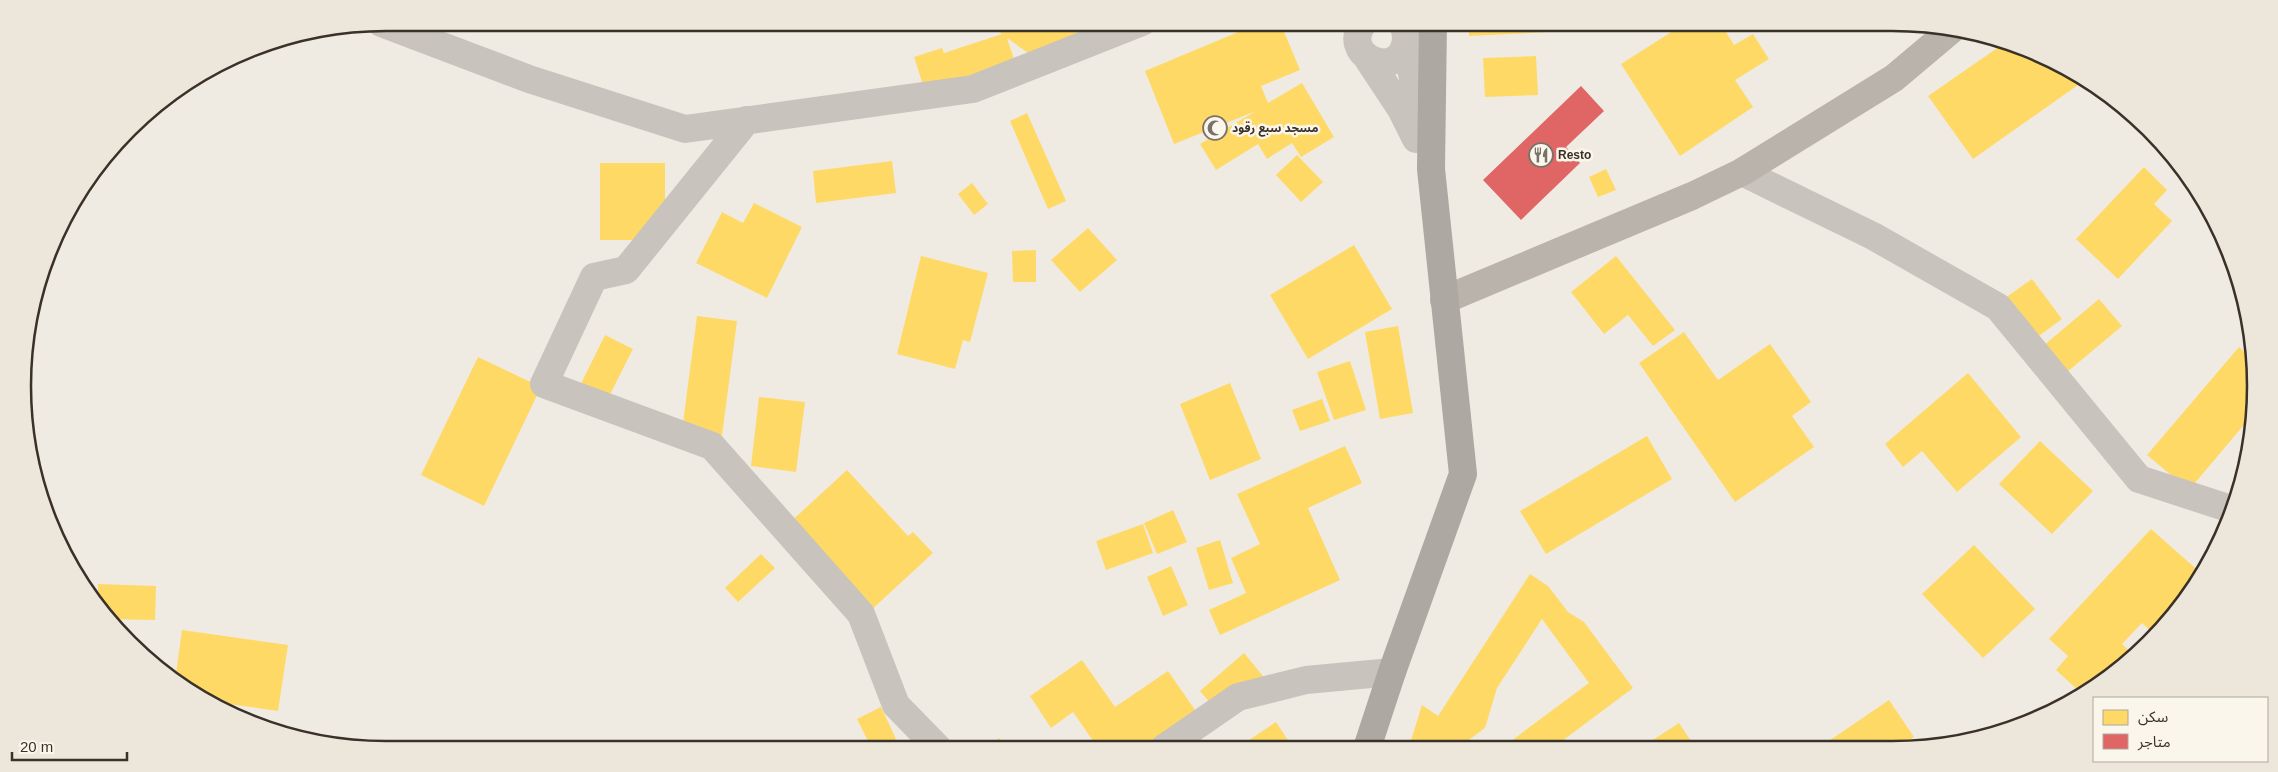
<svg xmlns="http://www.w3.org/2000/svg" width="2278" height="772" font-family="Arial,'Noto Sans Arabic',sans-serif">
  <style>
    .homes { fill: #ffd966 }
    .shops { fill: #e06666 }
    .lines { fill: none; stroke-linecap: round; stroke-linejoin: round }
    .street { stroke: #c8c3bc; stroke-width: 28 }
    .secondary { stroke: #b9b3ac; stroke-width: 28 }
    .primary { stroke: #ada8a1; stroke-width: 28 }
    .labels { text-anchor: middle; stroke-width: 5; stroke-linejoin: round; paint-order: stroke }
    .poi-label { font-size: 12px; font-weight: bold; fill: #3a3129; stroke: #fbf6eb; text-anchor: start }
    .rim { fill: none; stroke: #3a3129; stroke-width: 2.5 }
  </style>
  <rect width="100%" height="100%" fill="#efebe3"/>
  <!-- homes -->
  <path class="homes" d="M986,22H1090L1055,72L1007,38L1016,65L926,94L914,57L942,48L944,53L1002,34Z
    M1262,22H1280L1300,70L1261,86L1268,103L1302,83L1334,137L1301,157L1292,143L1267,159L1258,144L1216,170L1200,144L1256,111L1174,144L1145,71Z
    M1469,22H1568L1569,31L1469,36Z
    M1687,22H1720L1734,45L1753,34L1769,59L1735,80L1753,107L1680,156L1621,64Z
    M2006,42L2053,60L2085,80L1973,159L1928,96Z
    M1536,56L1538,95L1485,97L1483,58Z
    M1027,113L1066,201L1048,209L1010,121Z
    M1297,155L1323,182L1301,202L1276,175Z
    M892,161L896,193L816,203L813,171Z
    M600,163H665V240H600Z
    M2144,167L2167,190L2154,204L2172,221L2118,279L2076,239Z
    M1606,169L1616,190L1598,197L1589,177Z
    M972,183L988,204L974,215L958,194Z
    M754,203L802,227L767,298L696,263L722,212L743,223Z
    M1088,228L1117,260L1080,292L1051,260Z
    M1354,245L1392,309L1308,359L1270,295Z
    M1036,250V282H1013L1012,251Z
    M921,256L988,273L970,342L963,340L955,369L897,354Z
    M1616,256L1675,330L1653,346L1628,315L1604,334L1571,292Z
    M2032,279L2062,319L2028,344L1998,303Z
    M2099,299L2122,326L2048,388L2025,361Z
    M697,316L737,321L720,451L680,446Z
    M1398,326L1413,413L1380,419L1365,332Z
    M1684,332L1718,380L1770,344L1811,402L1792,416L1814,447L1735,502L1639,363Z
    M605,335L633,349L598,418L571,404Z
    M2239,347L2253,360L2254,413L2189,490L2147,455Z
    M478,357L541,387L484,506L421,475Z
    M1350,361L1366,410L1334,420L1317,372Z
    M1968,373L2021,437L1957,492L1922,451L1903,467L1885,444Z
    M1230,383L1261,459L1210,480L1180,404Z
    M759,397L805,402L796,472L751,466Z
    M1322,399L1330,421L1300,431L1292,410Z
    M1647,436L1672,479L1546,554L1520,511Z
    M2040,441L2093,491L2052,534L1999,484Z
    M1345,446L1362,483L1308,508L1340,580L1220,635L1209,610L1246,593L1231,558L1260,544L1237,494Z
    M847,470L908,536L913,532L933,553L868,613L787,525Z
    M1173,510L1187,542L1157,554L1144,523Z
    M1143,524L1153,553L1106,570L1096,541Z
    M2151,529L2202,574L2153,633L2142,623L2122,644L2135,656L2132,659L2081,693L2056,670L2068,656L2049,639Z
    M1220,540L1233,583L1209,590L1196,548Z
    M1974,545L2035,609L1983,658L1922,594Z
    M761,554L775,568L738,602L725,588Z
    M1171,566L1188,605L1163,616L1147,577Z
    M1530,574L1548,586L1568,612L1584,622L1633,688L1554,747H1503L1589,683L1542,619L1497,688L1485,728L1466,742L1470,747H1409L1422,705L1438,716Z
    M98,584L156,586L155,620L109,619L98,605Z
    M182,630L288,645L278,711L215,702L184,688L175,681Z
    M1244,653L1267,681L1223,718L1200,691Z
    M1082,660L1115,707L1168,671L1202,720L1169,748H1098L1073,712L1051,728L1030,696Z
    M1889,700L1914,737L1904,744L1905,746L1820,747Z
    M881,707L896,739L876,749H872L857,719Z
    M1276,722L1293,748H1237Z
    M1679,723L1695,747H1642Z
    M999,738L1007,748H986Z"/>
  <!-- shops -->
  <path class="shops" d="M1581,86L1604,111L1566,147L1580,163L1521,220L1483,180Z"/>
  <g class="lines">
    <!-- street -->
    <path class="street" d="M1364,22C1338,55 1396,81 1405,45C1407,37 1406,29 1401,22
      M381,23L529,79L685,129L973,89L1142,22
      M1406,43L1425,139
      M1368,59L1401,109L1416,139
      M747,120L626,270L594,277L544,384L712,446L861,614L896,705L938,748
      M1742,172L1873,236L1998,307L2139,479L2231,509
      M1164,748L1238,697L1306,680L1392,672"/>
    <!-- secondary -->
    <path class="secondary" d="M1444,300L1692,196L1742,172L1894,78L1951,30"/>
    <!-- primary -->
    <path class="primary" d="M1367,748L1392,672L1463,474L1431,169L1433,22"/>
  </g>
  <!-- icons -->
  <defs>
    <g id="mosque-ring" transform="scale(1.25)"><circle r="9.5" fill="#fbf6eb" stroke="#79726a" stroke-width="1.5"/><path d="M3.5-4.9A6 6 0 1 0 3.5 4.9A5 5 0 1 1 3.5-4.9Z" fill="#79726a"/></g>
    <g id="restaurant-ring" transform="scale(1.25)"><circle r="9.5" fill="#fbf6eb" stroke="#79726a" stroke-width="1.5"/><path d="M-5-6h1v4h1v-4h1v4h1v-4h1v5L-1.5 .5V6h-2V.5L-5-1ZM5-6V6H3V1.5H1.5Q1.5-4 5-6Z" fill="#79726a"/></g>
  </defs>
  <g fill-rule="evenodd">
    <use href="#mosque-ring" x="1215" y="128"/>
    <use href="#restaurant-ring" x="1541" y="155"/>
  </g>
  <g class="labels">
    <!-- poi labels -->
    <g class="poi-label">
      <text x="1232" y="132">مسجد سبع رقود</text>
      <text x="1558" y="159">Resto</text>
    </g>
  </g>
  <!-- crop -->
  <path d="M0 0H2278V772H0ZM386 31H1892A355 355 0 0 1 2247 386V386A355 355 0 0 1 1892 741H386A355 355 0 0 1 31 386V386A355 355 0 0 1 386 31Z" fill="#ece6db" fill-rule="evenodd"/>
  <path class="rim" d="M386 31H1892A355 355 0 0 1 2247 386V386A355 355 0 0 1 1892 741H386A355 355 0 0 1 31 386V386A355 355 0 0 1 386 31Z"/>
  <!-- legend -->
  <rect x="2093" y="697" width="175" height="65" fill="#fbf6eb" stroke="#aea79d"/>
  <rect x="2103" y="710" width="25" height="15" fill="#ffd966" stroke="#aea79d"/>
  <text x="2138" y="722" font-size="15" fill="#3a3129">سكن</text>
  <rect x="2103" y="734" width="25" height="15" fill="#e06666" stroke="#aea79d"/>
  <text x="2138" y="747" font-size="15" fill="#3a3129">متاجر</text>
  <!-- scale -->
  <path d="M12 752v8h115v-8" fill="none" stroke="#3a3129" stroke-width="2.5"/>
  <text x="20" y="752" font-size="15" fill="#3a3129" stroke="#fbf6eb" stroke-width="4" paint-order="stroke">20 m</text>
</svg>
